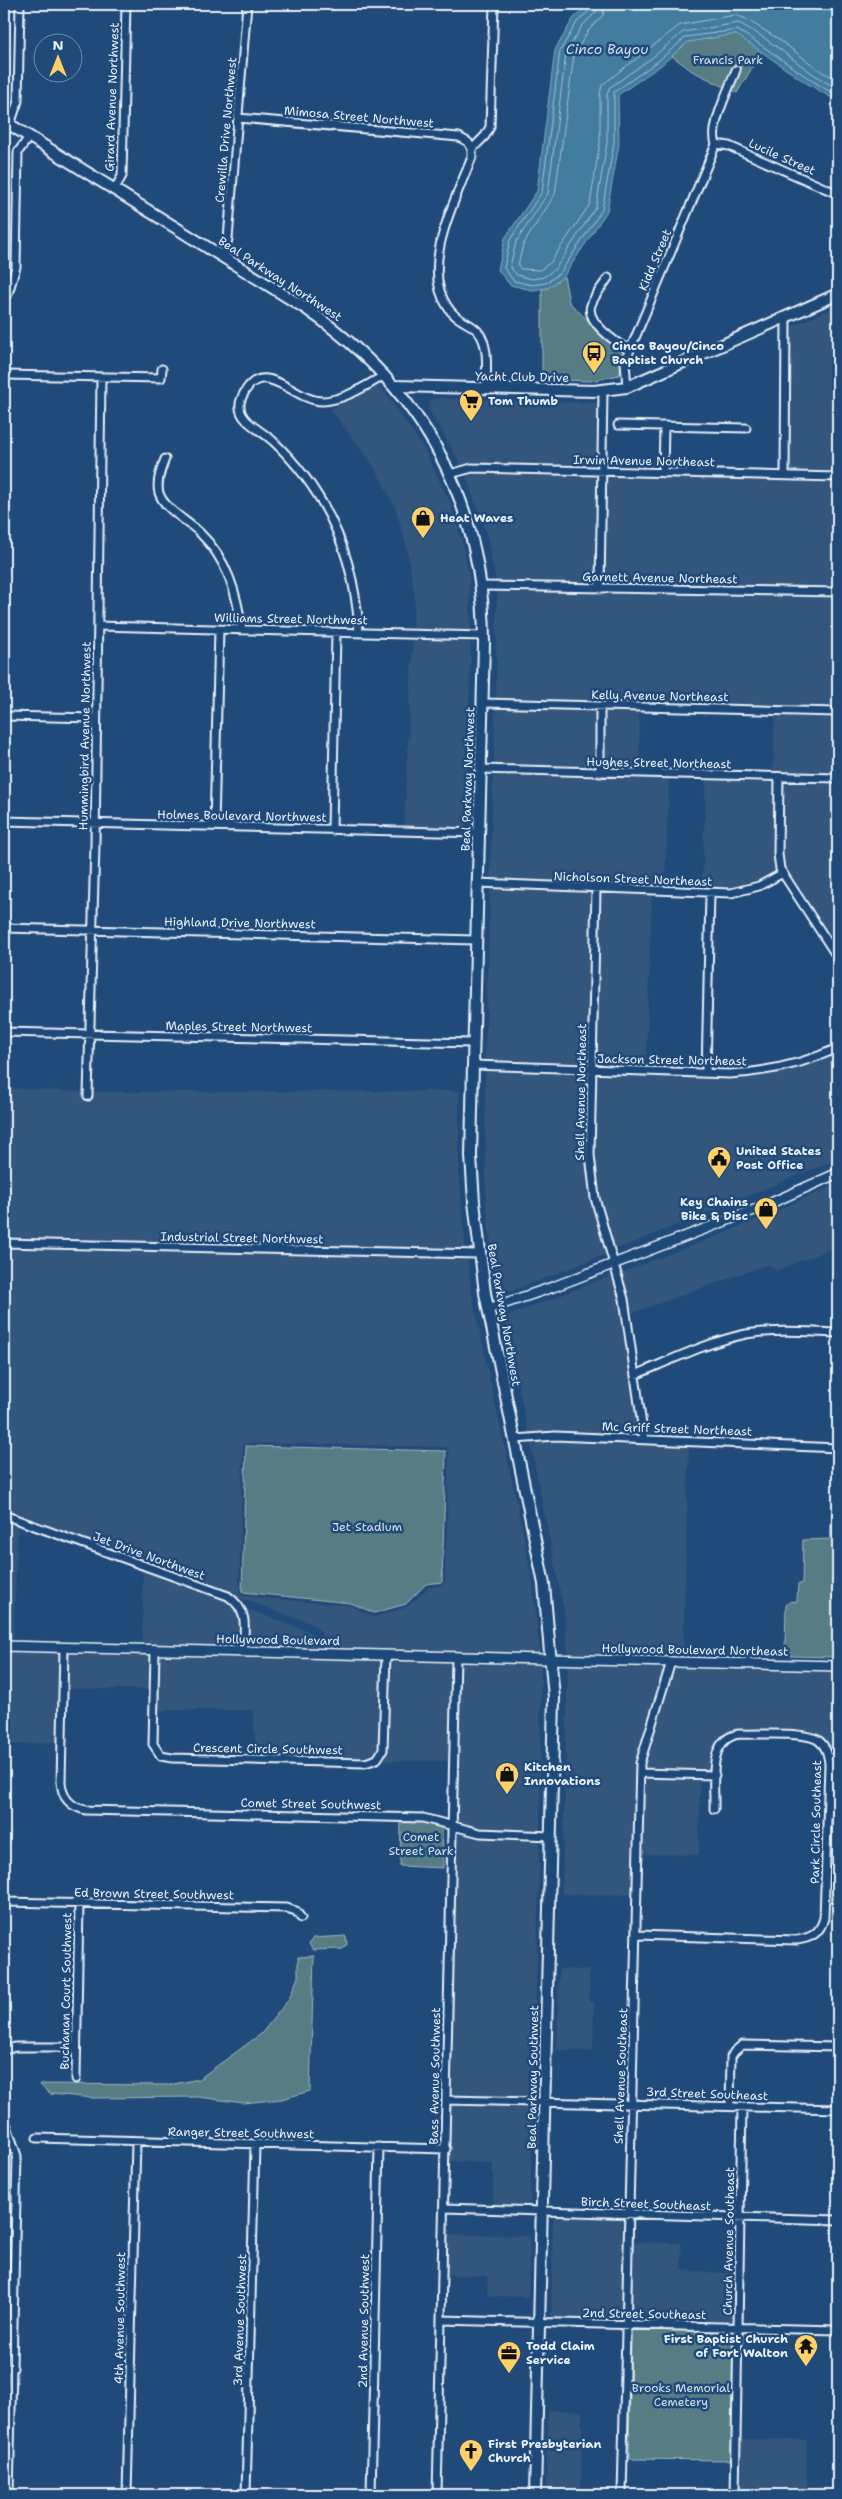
<svg xmlns="http://www.w3.org/2000/svg" width="842" height="2499" font-family="'Shantell Sans',sans-serif">
  <style>
    .built { fill: #33567c; fill-rule: evenodd }
    .green { fill: #577d83; stroke: #a0b7be }
    .water { fill: #437b9f; stroke: #85aac3 }
    .lines { fill: none; stroke-linecap: round; stroke-linejoin: round }
    .shore { stroke: #a6c2d4; stroke-width: 1 }
    .minor-casing { stroke: #e8f1f8; stroke-width: 11 }
    .tertiary-casing { stroke: #e8f1f8; stroke-width: 12 }
    .secondary-casing { stroke: #e8f1f8; stroke-width: 14 }
    .minor { stroke: #1f4a7a; stroke-width: 7 }
    .tertiary { stroke: #1f4a7a; stroke-width: 9 }
    .secondary { stroke: #1f4a7a; stroke-width: 10 }
    .labels { text-anchor: middle; stroke-width: 5; stroke-linejoin: round; paint-order: stroke }
    .park-label { font-size: 12px; fill: #d2e0e6; stroke: #1f4a7a }
    .street-label { font-size: 12px; fill: #e8f1f8; stroke: #1f4a7a }
    .poi-label { font-size: 12px; font-weight: bold; fill: #e8f1f8; stroke: #1f4a7a; text-anchor: start }
    .water-label { font-size: 14px; font-style: italic; fill: #cfdfeb; stroke: #1f4a7a }
  </style>
  <rect width="100%" height="100%" fill="#1f4a7a"/>
  <filter id="ink" filterUnits="userSpaceOnUse"><feTurbulence type="fractalNoise" baseFrequency=".02" numOctaves="2"/><feDisplacementMap in="SourceGraphic" scale="10" xChannelSelector="R" yChannelSelector="G"/><feConvolveMatrix kernelMatrix="1 2 1 2 8 2 1 2 1" color-interpolation-filters="sRGB"/></filter>
  <g filter="url(#ink)">
    <!-- built -->
    <path class="built" d="M838,306V472L788,471L790,327Z
      M379,385L422,445L450,502L461,537L469,575L471,631L413,629L415,597L406,544L395,507L373,465L330,409Z
      M431,398L599,403L598,467L472,464L462,466L428,409Z
      M472,473L598,475L596,584L496,582L486,532L465,474Z
      M605,475L838,481V588L603,584Z
      M497,590L838,597V707L496,699Z
      M413,638L471,640L466,829L404,827Z
      M495,707L597,710L596,768L494,766Z
      M604,710L639,711L640,769L604,768Z
      M775,714L838,716V774L773,773Z
      M493,774L669,778L665,887L490,880Z
      M706,779L776,781L774,854L777,871L744,887L702,888Z
      M783,781L838,783V951L784,867Z
      M490,888L592,893L588,1065L485,1061Z
      M600,894L652,895L646,1067L595,1065Z
      M838,1053V1159L613,1251L596,1178L594,1155L595,1074L729,1078L753,1077L793,1069Z
      M485,1070L588,1074L586,1155L588,1179L597,1222L607,1254L512,1291L500,1292L496,1290L495,1283L486,1200Z
      M4,1088L85,1092L84,1100H91L92,1092L459,1091V1173L466,1250L4,1239Z
      M838,1184V1246L776,1271L769,1264L630,1314L620,1273L725,1233Z
      M4,1247L467,1258L473,1300L522,1527L533,1585L540,1655L324,1650L322,1633L312,1624L4,1511ZM246,1443L446,1447L449,1451L445,1582L442,1585L428,1588L407,1607L374,1617L351,1606L242,1596L239,1592L243,1446Z
      M613,1275L620,1300L640,1434L528,1433L505,1323L507,1316Z
      M555,1440L689,1445L683,1658L568,1655L564,1612L530,1441Z
      M4,1520L18,1525L13,1642H4Z
      M143,1571L310,1632L316,1637L317,1650L142,1645Z
      M4,1651L61,1652L58,1742L7,1745L5,1854Z
      M68,1652L151,1654L150,1689H67Z
      M158,1654L382,1660L378,1752L373,1757L364,1759L256,1756L253,1710H157Z
      M389,1660L452,1661L450,1761H381L387,1750Z
      M460,1661L541,1663L540,1831L480,1829L455,1823Z
      M568,1664L666,1666L636,1762L634,1895L562,1894Z
      M673,1667L838,1670V1794H832L833,1764L829,1747L817,1735L804,1732L739,1730L728,1733L713,1749L711,1771L644,1769Z
      M643,1777L700,1779L699,1855L642,1854Z
      M455,1832L479,1837L540,1840L533,2098L451,2095Z
      M559,1969L589,1970V2002H594L593,2051L557,2050Z
      M450,2104L533,2107L530,2207L493,2206V2163L449,2161Z
      M4,2137L10,2157L7,2268H4Z
      M553,2216L625,2219L622,2321L551,2319Z
      M447,2234L530,2236L528,2297L487,2296L488,2276L446,2275Z
      M632,2242L681,2243L682,2270L736,2274L735,2323L630,2321Z
      M548,2410L582,2411L581,2495H546Z
      M740,2439L807,2440V2495H739Z"/>
    <!-- green -->
    <path class="green" d="M735,34L762,51L737,93L692,71L672,56L688,42Z
      M564,276L569,302L608,340L625,353L619,375L591,381L542,379V289L548,288Z
      M246,1446L446,1451L442,1582L426,1584L406,1604L374,1613L351,1603L242,1592Z
      M832,1512L838,1513V1657L791,1656L785,1649L786,1605L789,1602L797,1601L798,1584H802L803,1540L830,1539Z
      M401,1820L424,1821L442,1825L443,1868L400,1866Z
      M346,1936L347,1944L343,1949L313,1950L309,1944L313,1938Z
      M314,1956L310,2091L282,2099L244,2103L198,2097L94,2098L50,2094L39,2084L169,2085L199,2079L261,2034L289,1999L298,1977V1957Z
      M631,2329L734,2331L731,2460L629,2459Z"/>
    <!-- water -->
    <path class="water" d="M589,4H838V101C801,83 770,56 735,34L688,42L660,66L618,95L619,144L607,211L564,276L548,288L532,290L510,285L498,270L505,238L537,191L555,50L573,19Z"/>
    <g class="lines">
      <!-- shore -->
      <path class="shore" d="M592,4L591,9L577,22L560,51L542,192L510,240L504,268L514,281L532,285L546,283L560,273L602,210L614,143V92L657,62L686,37L737,30C772,50 802,77 838,96
        M598,4L596,12L582,26L566,53L548,193L516,242L510,267L517,275L532,279L544,277L556,268L596,207L607,143V95L609,88L653,57L683,32L739,23C775,41 803,71 838,89
        M605,4L603,15L588,31L574,55L555,194L523,245L518,265L521,269L540,270L550,263L590,204L600,142V94L602,85L680,25L735,15L744,18L777,38L822,72L838,80"/>
      <!-- minor casing -->
      <g class="minor-casing">
        <path id="minor" d="M238,118L459,137L468,142L472,149
          M10,125L18,101L20,4
          M716,144L729,146L838,194
          M716,144C709,127 729,89 736,70
          M114,190L122,176L126,4
          M223,257L228,239L247,4
          M608,278C603,286 594,296 591,305C585,322 617,343 629,350
          M8,294L16,267L18,152L29,137
          M4,375L161,378L162,369
          M627,387L625,362L716,144
          M486,388C486,370 491,339 473,327C464,321 453,317 447,306C420,265 456,199 472,157V149L485,136L490,127L494,4
          M618,425L746,428
          M165,459C161,469 156,482 159,493C164,509 188,521 200,533C227,559 237,593 242,630
          M663,473L664,426
          M450,474L472,468L838,477
          M785,475L786,317
          M481,586L838,592
          M600,589L603,390
          M98,626L484,636
          M359,632C355,557 328,493 273,441C259,428 232,419 242,397C262,353 294,402 323,401C345,400 367,385 385,375
          M482,703L838,712
          M4,716L96,718
          M480,769L838,778
          M600,773V706
          M779,777L778,854L780,869L838,958
          M4,821L479,833
          M214,826L219,629
          M332,830L336,632
          M477,883L731,893L759,886L783,873
          M596,889L590,1155L595,1198L624,1299L644,1439
          M4,928L476,940
          M4,1032L473,1043
          M473,1065L729,1074C768,1072 803,1064 838,1048
          M706,1073L710,893
          M88,1096L95,845L101,377
          M4,1243L479,1254
          M635,1375C671,1360 708,1342 746,1334C777,1329 808,1332 838,1333
          M515,1439L555,1436L838,1448
          M4,1515L228,1596C250,1612 244,1628 243,1652
          M64,1648L61,1782C62,1797 70,1807 86,1810L423,1818L480,1833L552,1836
          M155,1650L153,1744L161,1756L172,1758L365,1763L377,1759L383,1750L386,1655
          M640,1773L715,1775
          M4,1902L286,1908L296,1911L301,1918
          M637,1935L797,1940C812,1938 820,1933 824,1918L829,1764C828,1754 826,1746 818,1740C803,1731 758,1735 739,1734C706,1739 715,1785 714,1809
          M4,2050L15,2047H76
          M76,2079L79,1904
          M447,2100L838,2109
          M730,2106L731,2057L734,2052L742,2045L838,2047
          M4,2117L17,2156L9,2495
          M37,2138L446,2149
          M444,2208L838,2220
          M441,2320L838,2330
          M4,2368H13
          M127,2495L136,2142
          M246,2495L255,2145
          M371,2495L379,2147
          M437,2495L456,1657
          M622,2495L640,1763L671,1662
          M735,2495L742,2107"/>
      </g>
      <!-- tertiary casing -->
      <g class="tertiary-casing">
        <path id="tertiary" d="M488,1309L553,1287L762,1207L838,1173
          M4,1646L838,1666"/>
      </g>
      <!-- secondary casing -->
      <g class="secondary-casing">
        <path id="secondary" d="M4,121L305,308C423,389 484,499 484,643L473,1065L471,1156L474,1202L485,1293L544,1584L554,1698L535,2495
          M396,386L594,391L627,387L838,294"/>
      </g>
      <!-- minor -->
      <use href="#minor" class="minor"/>
      <!-- tertiary -->
      <use href="#tertiary" class="tertiary"/>
      <!-- secondary -->
      <use href="#secondary" class="secondary"/>
    </g>
  </g>
  <!-- icons -->
  <defs>
    <g id="bus-pin" transform="scale(1.25)"><path d="M0 17L-7.5 6A9.5 9.5 0 1 1 7.5 6Z" fill="#ffd166" stroke="#1f4a7a"/><path d="M-5-6H5V4H4V6H2V4H-2V6H-4V4H-5ZM-3.5-4V0h7V-4ZM-3.5 1.2v1.5H-2V1.2ZM2 1.2v1.5H3.5V1.2Z" fill="#111"/></g>
    <g id="supermarket-pin" transform="scale(1.25)"><path d="M0 17L-7.5 6A9.5 9.5 0 1 1 7.5 6Z" fill="#ffd166" stroke="#1f4a7a"/><path d="M-6-5.5h2.5l.6 2H6L4.5 2H-2.5L-4.4-4H-6ZM-1.5 3.2a1.3 1.3 0 1 0 .1 0ZM3 3.2a1.3 1.3 0 1 0 .1 0Z" fill="#111"/></g>
    <g id="shop-pin" transform="scale(1.25)"><path d="M0 17L-7.5 6A9.5 9.5 0 1 1 7.5 6Z" fill="#ffd166" stroke="#1f4a7a"/><path d="M-5-2.5h2.3a2.7 3.5 0 0 1 5.4 0H5L5.5 6h-11ZM-1.5-2.5h3a1.5 2.3 0 0 0-3 0Z" fill="#111"/></g>
    <g id="civic-pin" transform="scale(1.25)"><path d="M0 17L-7.5 6A9.5 9.5 0 1 1 7.5 6Z" fill="#ffd166" stroke="#1f4a7a"/><path d="M-.6-6.5H3V-4.5H.6V-3L4-1V1h2V6H-6V1h2V-1L-.6-3ZM-1.2 2.5V6h2.4V2.5Z" fill="#111"/></g>
    <g id="temple-pin" transform="scale(1.25)"><path d="M0 17L-7.5 6A9.5 9.5 0 1 1 7.5 6Z" fill="#ffd166" stroke="#1f4a7a"/><path d="M0-6L5-2H3V0L6.5 2.5H4V6H1.5V3h-3V6H-4V2.5H-6.5L-3 0V-2H-5Z" fill="#111"/></g>
    <g id="office-pin" transform="scale(1.25)"><path d="M0 17L-7.5 6A9.5 9.5 0 1 1 7.5 6Z" fill="#ffd166" stroke="#1f4a7a"/><path d="M-6-3h4V-5.5h4V-3h4V5H-6ZM-1-4.5V-3h2v-1.5ZM-6 0V1H6V0Z" fill="#111"/></g>
    <g id="church-pin" transform="scale(1.25)"><path d="M0 17L-7.5 6A9.5 9.5 0 1 1 7.5 6Z" fill="#ffd166" stroke="#1f4a7a"/><path d="M-1.2-6h2.4v3.5h3.3v2.4h-3.3V6h-2.4V-.1h-3.3v-2.4h3.3Z" fill="#111"/></g>
  </defs>
  <g fill-rule="evenodd">
    <use href="#bus-pin" x="594" y="353"/>
    <use href="#supermarket-pin" x="471" y="401"/>
    <use href="#shop-pin" x="423" y="518"/>
    <use href="#civic-pin" x="719" y="1158"/>
    <use href="#shop-pin" x="766" y="1209"/>
    <use href="#shop-pin" x="507" y="1774"/>
    <use href="#temple-pin" x="806" y="2346"/>
    <use href="#office-pin" x="509" y="2353"/>
    <use href="#church-pin" x="471" y="2451"/>
  </g>
  <g class="labels">
    <!-- park labels -->
    <g class="park-label">
      <text x="728" y="64">Francis Park</text>
      <text x="367" y="1531">Jet Stadium</text>
      <text x="421" y="1841">Comet<tspan x="421" dy="14">Street Park</tspan></text>
      <text x="681" y="2392">Brooks Memorial<tspan x="681" dy="14">Cemetery</tspan></text>
    </g>
    <!-- street labels -->
    <g class="street-label">
      <text transform="translate(112 97) rotate(-88)" y="4">Girard Avenue Northwest</text>
      <text transform="translate(359 117) rotate(5)" y="4">Mimosa Street Northwest</text>
      <text transform="translate(226 130) rotate(-85)" y="4">Crewilla Drive Northwest</text>
      <text transform="translate(782 157) rotate(24)" y="4">Lucile Street</text>
      <text transform="translate(655 260) rotate(-67)" y="4">Kidd Street</text>
      <text transform="translate(280 279) rotate(33)" y="4">Beal Parkway Northwest</text>
      <text transform="translate(522 377) rotate(1)" y="4">Yacht Club Drive</text>
      <text transform="translate(644 461) rotate(1)" y="4">Irwin Avenue Northeast</text>
      <text transform="translate(660 578) rotate(1)" y="4">Garnett Avenue Northeast</text>
      <text transform="translate(291 619) rotate(1)" y="4">Williams Street Northwest</text>
      <text transform="translate(660 696) rotate(1)" y="4">Kelly Avenue Northeast</text>
      <text transform="translate(85 736) rotate(-89)" y="4">Hummingbird Avenue Northwest</text>
      <text transform="translate(659 763) rotate(1)" y="4">Hughes Street Northeast</text>
      <text transform="translate(468 779) rotate(-88)" y="4">Beal Parkway Northwest</text>
      <text transform="translate(242 816) rotate(1)" y="4">Holmes Boulevard Northwest</text>
      <text transform="translate(633 879) rotate(2)" y="4">Nicholson Street Northeast</text>
      <text transform="translate(240 923) rotate(1)" y="4">Highland Drive Northwest</text>
      <text transform="translate(239 1027) rotate(1)" y="4">Maples Street Northwest</text>
      <text transform="translate(672 1060) rotate(1)" y="4">Jackson Street Northeast</text>
      <text transform="translate(581 1092) rotate(-89)" y="4">Shell Avenue Northeast</text>
      <text transform="translate(242 1238) rotate(1)" y="4">Industrial Street Northwest</text>
      <text transform="translate(504 1315) rotate(80)" y="4">Beal Parkway Northwest</text>
      <text transform="translate(677 1429) rotate(2)" y="4">Mc Griff Street Northeast</text>
      <text transform="translate(149 1556) rotate(20)" y="4">Jet Drive Northwest</text>
      <text transform="translate(278 1640) rotate(1)" y="4">Hollywood Boulevard</text>
      <text transform="translate(695 1650) rotate(1)" y="4">Hollywood Boulevard Northeast</text>
      <text transform="translate(268 1749) rotate(1)" y="4">Crescent Circle Southwest</text>
      <text transform="translate(311 1804) rotate(1)" y="4">Comet Street Southwest</text>
      <text transform="translate(816 1822) rotate(-89)" y="4">Park Circle Southeast</text>
      <text transform="translate(154 1894) rotate(1)" y="4">Ed Brown Street Southwest</text>
      <text transform="translate(66 1991) rotate(-89)" y="4">Buchanan Court Southwest</text>
      <text transform="translate(435 2076) rotate(-89)" y="4">Bass Avenue Southwest</text>
      <text transform="translate(621 2076) rotate(-88)" y="4">Shell Avenue Southeast</text>
      <text transform="translate(533 2077) rotate(-89)" y="4">Beal Parkway Southwest</text>
      <text transform="translate(707 2094) rotate(2)" y="4">3rd Street Southeast</text>
      <text transform="translate(241 2133) rotate(1)" y="4">Ranger Street Southwest</text>
      <text transform="translate(646 2204) rotate(2)" y="4">Birch Street Southeast</text>
      <text transform="translate(729 2241) rotate(-89)" y="4">Church Avenue Southeast</text>
      <text transform="translate(644 2314) rotate(1)" y="4">2nd Street Southeast</text>
      <text transform="translate(120 2318) rotate(-89)" y="4">4th Avenue Southwest</text>
      <text transform="translate(240 2320) rotate(-88)" y="4">3rd Avenue Southwest</text>
      <text transform="translate(364 2321) rotate(-89)" y="4">2nd Avenue Southwest</text>
    </g>
    <!-- poi labels -->
    <g class="poi-label">
      <text x="612" y="350">Cinco Bayou/Cinco<tspan x="612" dy="14">Baptist Church</tspan></text>
      <text x="488" y="405">Tom Thumb</text>
      <text x="440" y="522">Heat Waves</text>
      <text x="736" y="1155">United States<tspan x="736" dy="14">Post Office</tspan></text>
      <text x="748" y="1206" text-anchor="end">Key Chains<tspan x="748" dy="14">Bike &amp; Disc</tspan></text>
      <text x="524" y="1771">Kitchen<tspan x="524" dy="14">Innovations</tspan></text>
      <text x="788" y="2343" text-anchor="end">First Baptist Church<tspan x="788" dy="14">of Fort Walton</tspan></text>
      <text x="526" y="2350">Todd Claim<tspan x="526" dy="14">Service</tspan></text>
      <text x="488" y="2448">First Presbyterian<tspan x="488" dy="14">Church</tspan></text>
    </g>
    <!-- water labels -->
    <g class="water-label">
      <text x="607" y="54">Cinco Bayou</text>
    </g>
  </g>
  <!-- margin -->
  <rect width="842" height="2499" fill="none" stroke="#1f4a7a" stroke-width="20"/>
  <rect x="10" y="10" width="822" height="2479" fill="none" stroke="#e8f1f8" stroke-width="2" filter="url(#ink)"/>
  <!-- north arrow -->
  <g transform="translate(58 58)"><circle r="24" fill="#1f4a7a" stroke="#6f8dac"/>
  <path d="M0-4L9 19L0 12L-9 19Z" fill="#ffd166"/>
  <text y="-8" font-size="14" font-weight="bold" text-anchor="middle" fill="#e8f1f8">N</text>
  </g>
</svg>
